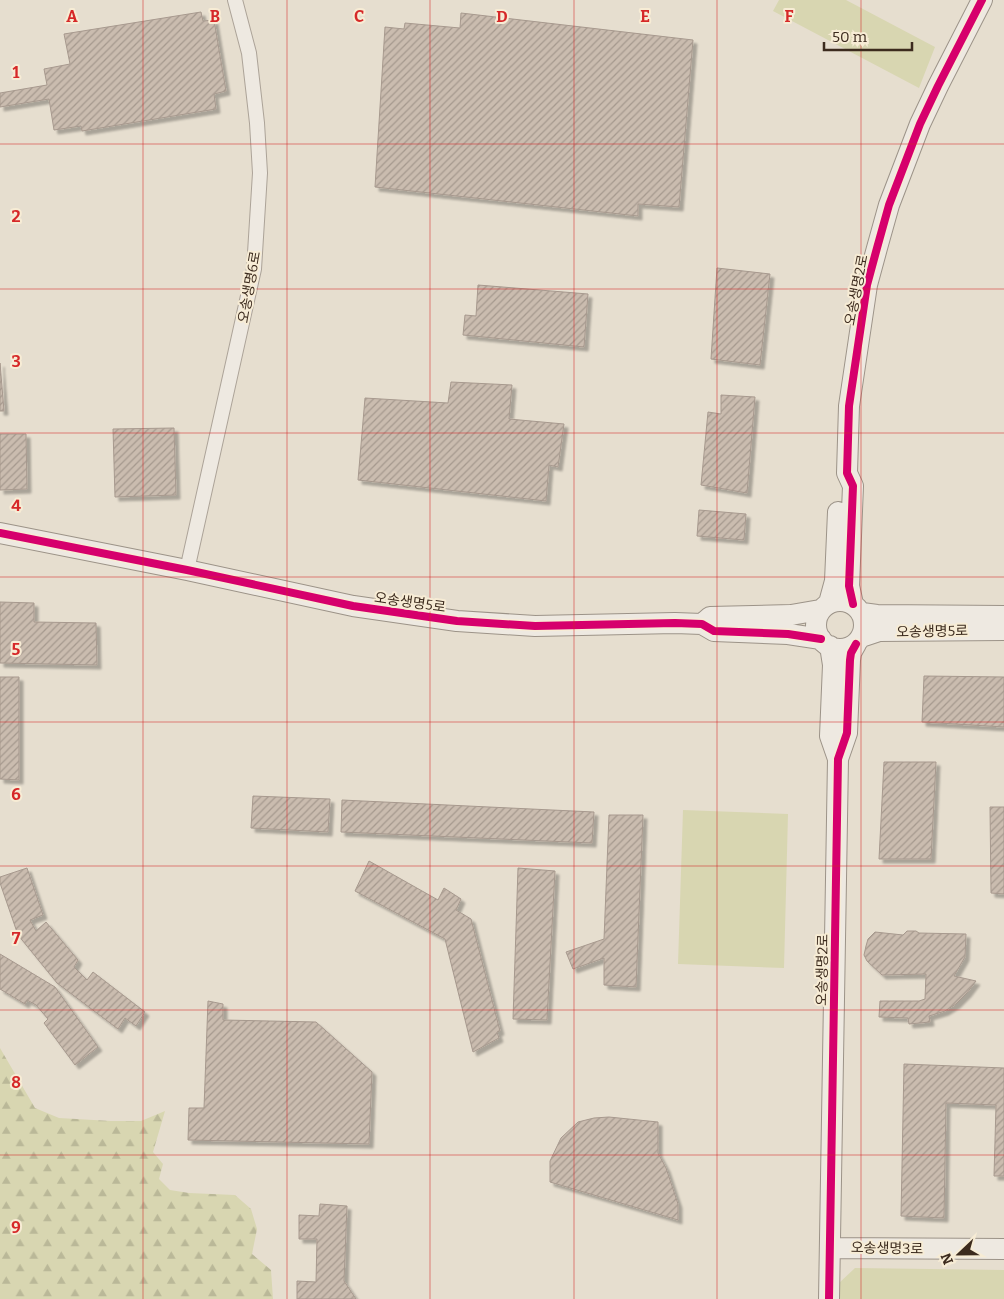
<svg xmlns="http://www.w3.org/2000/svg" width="1004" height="1299" font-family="Bitter,'Noto Sans KR',serif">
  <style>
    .green { fill: #d8d6b1 }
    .forest { fill: url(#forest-firs) }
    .building { fill: url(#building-hatch); stroke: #a7998e; filter: url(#shadow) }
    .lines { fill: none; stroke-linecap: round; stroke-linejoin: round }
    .street-casing { stroke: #aca398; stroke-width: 16 }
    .secondary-casing { stroke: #9c9388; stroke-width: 22 }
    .street { stroke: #eee9e1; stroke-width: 14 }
    .secondary { stroke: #eee9e1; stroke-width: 20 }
    .cycleway-casing { stroke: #f7ecd5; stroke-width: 11 }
    .cycleway { stroke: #d6006c; stroke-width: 8 }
    .grid { fill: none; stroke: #d62828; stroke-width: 1; stroke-opacity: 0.55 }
    .labels { text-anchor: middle; stroke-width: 4; stroke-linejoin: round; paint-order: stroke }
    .street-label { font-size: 14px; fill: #3c2b1e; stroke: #f7ecd5 }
    .grid-label { font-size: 16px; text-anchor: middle; font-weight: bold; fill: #d62828; stroke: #f7ecd5; stroke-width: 4; stroke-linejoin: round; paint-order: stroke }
  </style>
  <defs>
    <pattern id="forest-firs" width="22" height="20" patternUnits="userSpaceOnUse" patternTransform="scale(1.25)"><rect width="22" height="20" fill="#d8d6b1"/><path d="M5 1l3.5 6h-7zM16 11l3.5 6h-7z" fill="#bab898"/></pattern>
    <pattern id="building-hatch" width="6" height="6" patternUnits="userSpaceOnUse" patternTransform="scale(1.25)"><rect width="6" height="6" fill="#cabcaf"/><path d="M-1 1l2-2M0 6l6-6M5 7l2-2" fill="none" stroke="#a5998e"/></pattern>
    <filter id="shadow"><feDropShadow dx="4" dy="4" stdDeviation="1" flood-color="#0004"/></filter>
  </defs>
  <rect width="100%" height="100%" fill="#e6decf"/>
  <!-- green -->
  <path class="green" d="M779,0H846L935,47L919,88L773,11Z
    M683,810L788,814L784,968L678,964Z
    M855,1268L1004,1270V1299H838V1284Z"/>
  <!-- forest -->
  <path class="forest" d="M0,1048L35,1108L59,1118L111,1121H141L165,1111L153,1152L163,1164L159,1179L170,1190L189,1193L235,1195L251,1209L257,1229L252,1254L271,1270L273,1299H0Z"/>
  <!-- building -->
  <path class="building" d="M201,12L203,21L214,20L226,91L214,94L216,109L82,131L81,126L54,130L49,99L0,107V93L47,85L44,69L70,64L64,34Z
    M461,13L693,40L679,207L638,204V216L375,187L385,27L404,29L405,23L460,28Z
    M717,268L770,274L760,365L711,359Z
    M478,285L588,294L584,347L463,335L465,315L476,316Z
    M0,363L4,411H0Z
    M451,382L512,385L509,419L564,424L558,467L549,465L546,501L358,480L365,398L448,403Z
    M721,395L755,397L747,493L701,485L708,412L721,414Z
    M174,428L176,495L115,497L113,429Z
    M0,434H26L27,489L0,490Z
    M699,510L746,514L744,540L697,536Z
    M0,602L34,603V622L96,623L97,665L0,663Z
    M924,676L1004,677V727L922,722Z
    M0,677H19V780L0,779Z
    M884,762H936L931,859H879Z
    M253,796L330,799L328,832L251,828Z
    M342,800L594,812L592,843L341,832Z
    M990,807H1004V894L991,893Z
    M609,815H643L636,987L604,985V958L573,969L566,952L604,939Z
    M369,861L438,900L444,888L461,899L456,910L471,919L500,1031L497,1032L499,1038L473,1052L445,939L355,891Z
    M27,868L43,915L30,920L36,931L46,922L78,960L74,967L87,980L93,972L145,1012L136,1026L125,1018L118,1029L57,983L18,935L0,883V877Z
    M518,868L555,871L547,1020L513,1019Z
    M907,931H916L919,933L966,934L965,957L954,976L976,981L967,993L956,1004L945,1011L929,1016L930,1022L909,1024L908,1018L879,1017L880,1001H919L925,999L926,974L882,975L867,961L864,955L866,946L868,939L875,932L903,935Z
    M0,954L55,987L98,1047L75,1065L44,1023L48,1019L36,1005L27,1000L25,1004L0,989Z
    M208,1001L223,1004V1020L316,1022L372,1072L369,1144L188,1140L189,1108H204Z
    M904,1064L1004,1068V1176H994L996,1105L946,1103L944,1218L901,1216Z
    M609,1117L658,1122V1153L666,1168L678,1204V1220L550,1182V1161L561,1138L578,1122L594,1118Z
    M320,1204L347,1206L344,1281L356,1299H297V1281L316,1282L317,1239H299V1215L319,1216Z"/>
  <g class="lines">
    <!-- street casing -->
    <g class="street-casing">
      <path id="street" d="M187,570L254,269L260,173L257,123L249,53L235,0"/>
    </g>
    <!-- secondary casing -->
    <g class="secondary-casing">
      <path id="secondary" d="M0,533L187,570L353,606L457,621L535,626L675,623L702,624L714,631L788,634L821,639
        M816 625a24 24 0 1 1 48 0a24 24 0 1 1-48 0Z
        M829,603L835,581L838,512
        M853,604L849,586L853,486L847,473L849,406L867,285L877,248L889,205L920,124L938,86L982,0
        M862,613L877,615L1004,616
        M702,624L710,617L791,615L820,610
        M861,637L879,631L1004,630
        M830,646L833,665L830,736L838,759
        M831,1248L1004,1249
        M829,1299L838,759L847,733L850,660L851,653L856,644"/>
    </g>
    <!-- street -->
    <use href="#street" class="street"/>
    <!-- secondary -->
    <use href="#secondary" class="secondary"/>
    <!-- cycleway casing -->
    <g class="cycleway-casing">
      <path id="cycleway" d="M0,533L187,570L353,606L457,621L535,626L675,623L702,624L714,631L788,634L821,639
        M853,604L849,586L853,486L847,473L849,406L867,285L877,248L889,205L920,124L938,86L982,0
        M829,1299L838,759L847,733L850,660L851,653L856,644"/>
    </g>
    <!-- cycleway -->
    <use href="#cycleway" class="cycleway"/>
  </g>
  <!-- grid -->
  <path class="grid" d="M143,0V1299M287,0V1299M430,0V1299M574,0V1299M717,0V1299M861,0V1299M0,144H1004M0,289H1004M0,433H1004M0,577H1004M0,722H1004M0,866H1004M0,1010H1004M0,1155H1004"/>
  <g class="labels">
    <!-- street labels -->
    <g class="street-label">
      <text transform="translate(249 287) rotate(-80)" y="5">오송생명6로</text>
      <text transform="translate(856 290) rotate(-79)" y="5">오송생명2로</text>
      <text transform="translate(410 602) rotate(8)" y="5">오송생명5로</text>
      <text transform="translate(932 631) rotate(-1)" y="5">오송생명5로</text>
      <text transform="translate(822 970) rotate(-89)" y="5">오송생명2로</text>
      <text transform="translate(887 1248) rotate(1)" y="5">오송생명3로</text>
    </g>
  </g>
  <g class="grid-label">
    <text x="72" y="22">A</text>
    <text x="215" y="22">B</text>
    <text x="359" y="22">C</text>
    <text x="502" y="22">D</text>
    <text x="645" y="22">E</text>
    <text x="789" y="22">F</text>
    <text x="16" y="78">1</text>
    <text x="16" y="222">2</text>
    <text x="16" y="367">3</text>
    <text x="16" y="511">4</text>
    <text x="16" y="655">5</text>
    <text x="16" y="800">6</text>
    <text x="16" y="944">7</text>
    <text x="16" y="1088">8</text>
    <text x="16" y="1233">9</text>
  </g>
  <!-- north arrow -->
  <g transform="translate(959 1254) rotate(248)" stroke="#f7ecd5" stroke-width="4" paint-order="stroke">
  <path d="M0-4L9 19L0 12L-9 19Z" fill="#3c2b1e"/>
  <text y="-8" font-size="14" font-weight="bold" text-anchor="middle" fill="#3c2b1e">N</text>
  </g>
  <!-- scale -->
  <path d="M824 42v8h88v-8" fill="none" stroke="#3c2b1e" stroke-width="2.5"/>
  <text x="832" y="42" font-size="15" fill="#3c2b1e" stroke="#f7ecd5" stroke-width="4" paint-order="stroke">50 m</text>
</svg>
